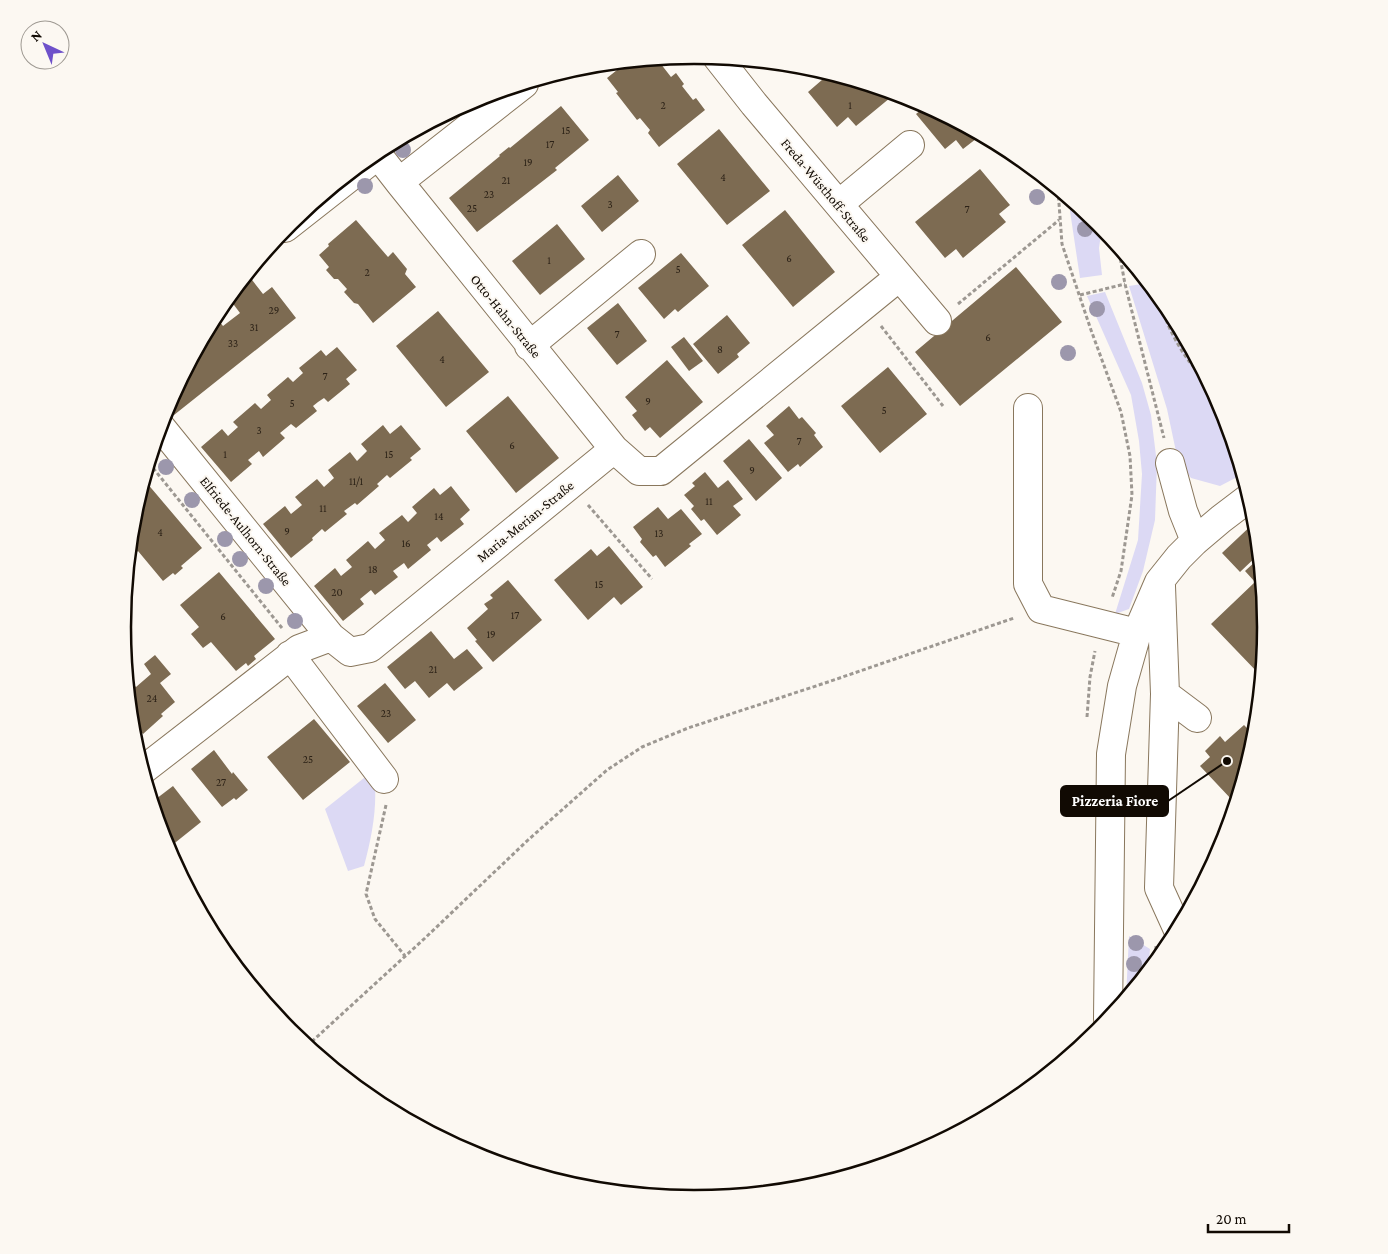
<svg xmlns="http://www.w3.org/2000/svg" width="1388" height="1254" font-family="'Crimson Pro',serif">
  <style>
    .green { fill: #dcd9f4 }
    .building { fill: #7d6b52 }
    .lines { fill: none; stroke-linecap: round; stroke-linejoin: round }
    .minor-casing { stroke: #89775d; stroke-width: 30 }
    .path { stroke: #9d9892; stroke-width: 3; stroke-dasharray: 4 2.5; stroke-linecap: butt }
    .minor { stroke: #fff; stroke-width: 28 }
    .tree { fill: #9c97ac }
    .labels { text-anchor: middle; stroke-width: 4; stroke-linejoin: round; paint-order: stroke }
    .number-label { font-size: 11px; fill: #2c2217 }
    .street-label { font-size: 14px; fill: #110a03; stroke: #fcf8f2 }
    .rim { fill: none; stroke: #110a03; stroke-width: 2.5 }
    .leader { fill: none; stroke: #110a03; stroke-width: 2 }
    .callout-dot { fill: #110a03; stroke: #fcf8f2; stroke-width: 2 }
    .callout { fill: #110a03; stroke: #110a03; stroke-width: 2 }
    .callout-label { font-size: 15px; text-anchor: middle; font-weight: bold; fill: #fff }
  </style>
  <rect width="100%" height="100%" fill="#fcf8f2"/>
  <!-- green -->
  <path class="green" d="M1070,199L1102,227L1099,248L1102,275L1080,278L1070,211Z
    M1148,283L1167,306L1181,341L1196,359L1223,408L1243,474L1220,486L1191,478L1178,461L1167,409L1129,286Z
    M1105,292L1142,383L1151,415L1157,464L1155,520L1143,571L1129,609L1115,614L1138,540L1142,474L1139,441L1131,395L1087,296Z
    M369,774H374C378,806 372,836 364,866L348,871L325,809Z
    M1129,936L1150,949L1148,971L1126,998Z"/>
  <!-- building -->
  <path class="building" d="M657,59L671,77L676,73L684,84L682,86L693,100L696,98L705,110L659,147L648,133L650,130L640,118L637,120L616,93L618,92L607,78L622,66L621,64L623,62Z
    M830,73L896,93L856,126L848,117L837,127L808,92Z
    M561,106L589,140L555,168L557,170L477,232L449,198L500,156L499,155L509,147L510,148Z
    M926,106L957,122L981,135L963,149L956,140L945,149L916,114Z
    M719,129L770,191L727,225L677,164Z
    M980,169L1010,205L999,214L1006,222L963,258L956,249L945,258L915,222Z
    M618,175L639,201L602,232L581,206Z
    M785,210L835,272L793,307L742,245Z
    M356,220L388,257L393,252L407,269L405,274L416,287L373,323L358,304L354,303L344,292L347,289L338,279H334L326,270L329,267L319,255L329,246L328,244Z
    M557,224L585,259L540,295L512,261Z
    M681,253L709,286L678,312L675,309L664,319L638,288Z
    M1016,267L1062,322L960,406L915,352Z
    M249,276L263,294L272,287L296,318L174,415L167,406L215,316L223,326L240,313L228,297L239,284Z
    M618,303L647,341L617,365L587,328Z
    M438,311L489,372L446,407L396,346Z
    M727,315L750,343L737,354L739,357L718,374L693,344Z
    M684,337L703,361L689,371L671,347Z
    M337,347L357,370L346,379L350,384L328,402L324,398L318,402L313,406L317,411L296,428L291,424L280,433L285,438L263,457L259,451L248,460L252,464L231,482L201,447L222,429L228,436L238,427L233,422L255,403L261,409L271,400L267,395L288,377L293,382L303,373L299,368L321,350L326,356Z
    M667,360L703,402L660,438L650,427L645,431L632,415L637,411L625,397Z
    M888,367L927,414L880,453L841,406Z
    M508,396L559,458L516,493L466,431Z
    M789,406L799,419L802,417L816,433L814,435L823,447L800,467L798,464L788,472L764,443L774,435L766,426Z
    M383,425L390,434L401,425L421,449L410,458L412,460L390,478L387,475L377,484L379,486L357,505L355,503L344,511L347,514L325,532L322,529L312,538L313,540L291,558L263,524L285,506L291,514L302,505L295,497L317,479L324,487L334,478L328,470L350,452L357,461L367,451L361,444Z
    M749,439L782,478L756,501L723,461Z
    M705,472L718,488L728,480L743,499L733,506L741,515L717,535L704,519L701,521L691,509L694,506L684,495L695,486L692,483Z
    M146,482L202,548L181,566L183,568L175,575L173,573L163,581L138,551L130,558L129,557L133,515L142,485Z
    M451,486L470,510L460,519L464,524L441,542L437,537L427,545L431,550L408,569L404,563L393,571L398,577L375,595L371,590L360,599L364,604L343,621L314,586L335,568L341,576L352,567L346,560L368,541L375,549L385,540L379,533L402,515L408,522L417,513L412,507L434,488L440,495Z
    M658,507L668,519L681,509L702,534L689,544L691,546L665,567L656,555L653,557L640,542L642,539L633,527Z
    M1256,521L1259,554L1240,572L1222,553Z
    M609,546L643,587L621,605L614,597L588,620L554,580L591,549L597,556Z
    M1257,560L1260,563L1266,627L1261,676L1211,624L1255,582L1245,571Z
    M219,572L275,639L254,656L256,659L248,666L246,663L236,671L211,642L203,648L191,634L199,627L180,605Z
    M508,580L542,620L493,662L475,641L477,640L467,628L488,609L484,604L493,598L490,595Z
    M431,631L454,659L467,649L483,668L454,691L447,683L429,698L415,681L405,689L387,667Z
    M155,655L171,674L160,683L175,702L161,714L163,716L143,734L140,730L133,737L128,688L133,684L136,687L151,674L144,664Z
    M385,683L416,720L388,743L357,706Z
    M314,719L350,762L303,800L267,757Z
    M1244,725L1255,736V739L1248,747L1251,750L1237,797L1233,801L1200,766L1210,757L1205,751L1220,736L1225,742Z
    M214,750L232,774L233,772L248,790L236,800L234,798L222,807L191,769Z
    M173,786L201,822L171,846L162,835L152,802Z"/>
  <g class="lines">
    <!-- minor casing -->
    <g class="minor-casing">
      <path id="minor" d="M717,57L754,104L937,321
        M399,182L614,449
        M839,204L910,145
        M285,228L378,155L399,182L524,84
        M529,346L641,254
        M1028,408V584L1041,609L1137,633
        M160,426L331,637L350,652L370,648L614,449L639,471H661L899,277
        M1170,463L1183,511L1195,541
        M1161,586L1165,694L1159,888L1178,930
        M290,655L384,779
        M1165,694L1197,718
        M143,770L299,649L331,637
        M1108,1019L1111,754L1122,686L1137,633L1159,582L1179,557L1195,541L1221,519L1250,497"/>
    </g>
    <!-- path -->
    <path class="path" d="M1058,190L1062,244L1091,330L1121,412L1130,456L1132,495L1121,571L1112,598
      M1118,246L1125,284L1164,438
      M1080,295L1125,284
      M1158,295C1166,328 1185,362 1210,384
      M958,304L1059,220
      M881,326L943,406
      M149,463L282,628
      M588,505L652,579
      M1087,717L1090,677L1095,651
      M386,805L366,894L375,919L405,956
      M1155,963L1156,946
      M1084,1044V1033
      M307,1046L424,939L528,840L607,770L642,747L688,728L828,682L1014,618"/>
    <!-- minor -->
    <use href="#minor" class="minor"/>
  </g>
  <!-- trees -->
  <g class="tree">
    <circle cx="403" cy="150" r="8"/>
    <circle cx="365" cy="186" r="8"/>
    <circle cx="1037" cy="197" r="8"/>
    <circle cx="1085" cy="229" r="8"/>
    <circle cx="1059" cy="282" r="8"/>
    <circle cx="1097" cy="309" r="8"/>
    <circle cx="1068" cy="353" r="8"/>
    <circle cx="166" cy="467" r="8"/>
    <circle cx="192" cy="500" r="8"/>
    <circle cx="225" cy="539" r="8"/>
    <circle cx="240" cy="559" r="8"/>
    <circle cx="266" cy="586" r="8"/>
    <circle cx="295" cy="621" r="8"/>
    <circle cx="1136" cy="943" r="8"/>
    <circle cx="1134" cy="964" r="8"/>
  </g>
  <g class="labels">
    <!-- number labels -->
    <g class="number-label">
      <text x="663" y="109">2</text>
      <text x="850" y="109">1</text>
      <text x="566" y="134">15</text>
      <text x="550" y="148">17</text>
      <text x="528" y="166">19</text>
      <text x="723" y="181">4</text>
      <text x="506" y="184">21</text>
      <text x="489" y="198">23</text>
      <text x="610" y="208">3</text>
      <text x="472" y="212">25</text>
      <text x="967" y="213">7</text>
      <text x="789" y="262">6</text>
      <text x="549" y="264">1</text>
      <text x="678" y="273">5</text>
      <text x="367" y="276">2</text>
      <text x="274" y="314">29</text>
      <text x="254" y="331">31</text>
      <text x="617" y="338">7</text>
      <text x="988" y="341">6</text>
      <text x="233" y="347">33</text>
      <text x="720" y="353">8</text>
      <text x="442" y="363">4</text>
      <text x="325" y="380">7</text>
      <text x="648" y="405">9</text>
      <text x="292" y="407">5</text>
      <text x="884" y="414">5</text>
      <text x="259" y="434">3</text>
      <text x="799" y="445">7</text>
      <text x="512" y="449">6</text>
      <text x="225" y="458">1</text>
      <text x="389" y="458">15</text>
      <text x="752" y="474">9</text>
      <text x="356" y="485">11/1</text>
      <text x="709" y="505">11</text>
      <text x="323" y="512">11</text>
      <text x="439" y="520">14</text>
      <text x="287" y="535">9</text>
      <text x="160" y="536">4</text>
      <text x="659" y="537">13</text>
      <text x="406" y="547">16</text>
      <text x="373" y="573">18</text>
      <text x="599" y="588">15</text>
      <text x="337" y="596">20</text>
      <text x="515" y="619">17</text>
      <text x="223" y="620">6</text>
      <text x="491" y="638">19</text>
      <text x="433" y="673">21</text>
      <text x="152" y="702">24</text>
      <text x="386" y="717">23</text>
      <text x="308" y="763">25</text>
      <text x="221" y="786">27</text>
    </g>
    <!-- street labels -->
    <g class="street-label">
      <text transform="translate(826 190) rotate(50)" y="5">Freda-Wüsthoff-Straße</text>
      <text transform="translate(506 316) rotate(51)" y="5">Otto-Hahn-Straße</text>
      <text transform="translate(525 521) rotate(-39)" y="5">Maria-Merian-Straße</text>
      <text transform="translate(246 531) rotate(51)" y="5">Elfriede-Aulhorn-Straße</text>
    </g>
  </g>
  <!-- crop -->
  <path d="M0 0H1388V1254H0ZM131 627a563 563 0 1 1 1126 0a563 563 0 1 1-1126 0Z" fill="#fcf8f2" fill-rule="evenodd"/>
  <path class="rim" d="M131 627a563 563 0 1 1 1126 0a563 563 0 1 1-1126 0Z"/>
  <!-- callouts -->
  <path class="leader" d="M1227 761L1168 801"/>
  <circle class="callout-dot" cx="1227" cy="761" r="5"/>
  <rect class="callout" x="1061" y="786" width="107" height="30" rx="5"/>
  <g class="callout-label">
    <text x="1115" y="806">Pizzeria Fiore</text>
  </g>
  <!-- north arrow -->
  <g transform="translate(45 45) rotate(316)"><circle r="24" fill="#fcf8f2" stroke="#9e9992"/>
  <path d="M0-4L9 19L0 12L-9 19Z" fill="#6e51ca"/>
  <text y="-8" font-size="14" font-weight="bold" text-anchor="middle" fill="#110a03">N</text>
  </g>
  <!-- scale -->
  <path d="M1208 1224v8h81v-8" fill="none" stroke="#110a03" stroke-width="2.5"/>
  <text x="1216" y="1224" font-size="15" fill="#110a03" stroke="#fcf8f2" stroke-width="4" paint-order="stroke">20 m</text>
</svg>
